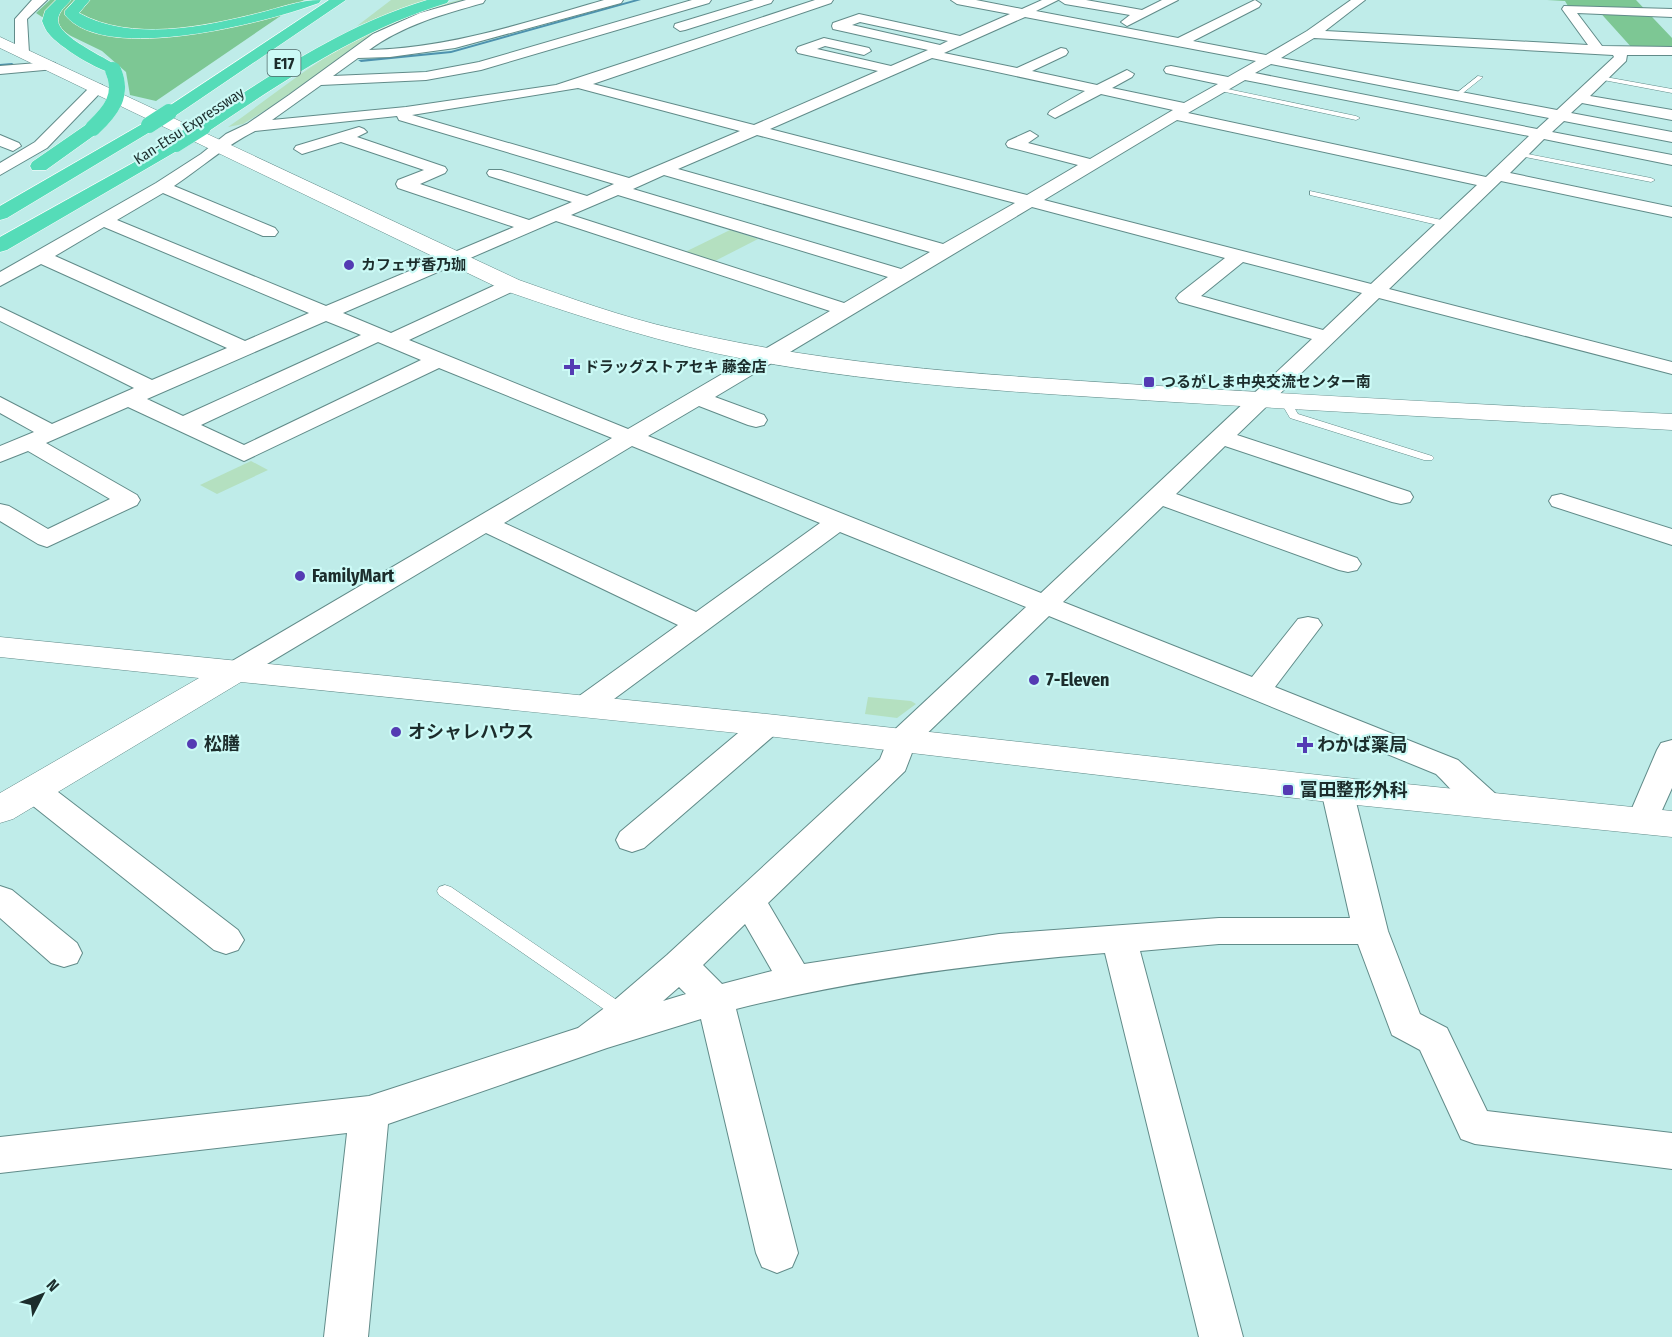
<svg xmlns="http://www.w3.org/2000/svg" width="1672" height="1337" font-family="'Fira Sans Condensed','Noto Sans JP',sans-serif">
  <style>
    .green { fill: #b4e0c0 }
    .forest { fill: #7dc794 }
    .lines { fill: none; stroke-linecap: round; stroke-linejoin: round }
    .stream { fill: #4d92ae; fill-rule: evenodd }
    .lane-casing { stroke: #618b89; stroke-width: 1 }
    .street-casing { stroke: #618b89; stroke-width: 2 }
    .secondary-casing { stroke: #618b89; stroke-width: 1 }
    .highway-casing { stroke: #fff; stroke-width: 1 }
    .lane { fill: #fff; fill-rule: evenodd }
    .street { fill: #fff; fill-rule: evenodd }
    .secondary { fill: #fff; fill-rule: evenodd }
    .highway { fill: #55dcb8; fill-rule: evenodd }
    .highway-bridge-casing { stroke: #fff; stroke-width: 16; stroke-linecap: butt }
    .highway-bridge { stroke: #55dcb8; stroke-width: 16 }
    .poi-dot { fill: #543bb3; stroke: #ccfaf6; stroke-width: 2 }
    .labels { text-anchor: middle; stroke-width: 4.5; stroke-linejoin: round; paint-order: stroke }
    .far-street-label { font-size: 15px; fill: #1c2d2c; stroke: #ccfaf6 }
    .far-poi-label { font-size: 15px; font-weight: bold; fill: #1c2d2c; stroke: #ccfaf6; text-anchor: start }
    .shield { fill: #ccfaf6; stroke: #516a69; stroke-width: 1.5 }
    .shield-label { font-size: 16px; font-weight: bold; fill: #1c2d2c }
    .poi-label { font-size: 18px; font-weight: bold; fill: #1c2d2c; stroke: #ccfaf6; text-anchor: start }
  </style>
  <rect width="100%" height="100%" fill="#bfece9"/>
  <!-- green -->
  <path class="green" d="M391,0H429L357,26Z
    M459,0H471L416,16L375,34L272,106L243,124L228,127C274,95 319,57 369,32C397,18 428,8 459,0Z
    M730,230L758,239L713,262L685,252Z
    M251,461L268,470L217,494L200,485Z
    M868,697L911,701L916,704L897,718L865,714Z"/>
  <!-- forest -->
  <path class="forest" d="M50,0H304L156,101L130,95L126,72L102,51L71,36L36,13Z
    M1547,0H1636L1672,38V48L1633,49L1596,8L1568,6L1565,1Z"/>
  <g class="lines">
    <!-- stream -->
    <path class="stream" d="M634,0H641L451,53L361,62L358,60L451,51Z
      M0,64L12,63L15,65L0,68Z"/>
    <!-- lane casing -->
    <g class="lane-casing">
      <path id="lane" d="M1478,76L1483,77L1458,97H1454V95Z
        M1600,76L1672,89V93L1598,79Z
        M1218,87L1356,116L1360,118L1356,120L1216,90Z
        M1517,152L1651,178L1655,180L1651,182L1520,156H1517Z
        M1310,191L1446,221L1450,224L1446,227L1310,195Z
        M1285,398L1289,399L1298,414L1432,456L1434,458L1432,460H1424L1290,418L1280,401Z
        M445,885L451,887L630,1009L633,1014L630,1019L624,1021L618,1019L439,895L437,891L439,887Z"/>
    </g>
    <!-- street casing -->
    <g class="street-casing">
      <path id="street" d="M32,0H47L27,19L29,53L22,57L15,53V19Z
        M466,0H485L483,3C444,14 403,25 369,50C450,48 527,22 604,0H623L621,3L455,48L390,57L358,58L333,76L426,72L479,62L692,0H711L709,3L481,70L426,80L321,85L272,120L406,107L556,85L815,0H833L831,3L593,84L754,125L878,71L798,53L796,50L798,47L824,38L869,48L871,51L864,55L825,46L817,49L891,66L928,50L833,29L832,26L833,23L859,14L960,36L1010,14L957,4L951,0H976L1022,9L1042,0H1058L1036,11L1178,38L1255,0L1261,4L1259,7L1193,41L1266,55L1307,31L1351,0H1365L1325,31L1588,45L1562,9L1564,6L1672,9V17L1577,13L1602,46L1672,47V55H1627L1626,61L1590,96L1672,110V120L1582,103L1571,113L1672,132V142L1564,121L1552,132L1672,155V165L1544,139L1510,173L1672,207V217L1501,181L1389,289L1672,362V374L1379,298L1237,435L1410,492L1413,497L1410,502L1401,504L1392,502L1225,446L1176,494L1357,558L1361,564L1357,570L1348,572L1339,570L1163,506L1063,602L1252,677L1298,619L1308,617L1318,619L1322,625L1275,687L1458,760L1498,796L1503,804L1498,812C1472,819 1454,791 1436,774L1049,616L915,745L905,771L768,903L804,964L999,934L1219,918H1350L1321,790L1326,782L1337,779L1348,782L1353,790L1388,931L1420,1014L1447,1028L1487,1111L1672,1133V1169L1475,1144L1461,1139L1420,1050L1392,1035L1358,944H1219L1140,951L1243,1337H1199L1105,953C981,963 856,979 736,1009L798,1253L792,1267L777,1273L762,1267L756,1253L701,1019L607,1048L388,1124L368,1337H324L347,1133L0,1173V1137L369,1096L578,1028L611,1003L667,955L880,759L890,734L1026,607L840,532L595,713L585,716L575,713L570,706L575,699L678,625L486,533L247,676L237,679L227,676L223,670L227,664L612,438L439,368L244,461L128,407L46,443L137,495L140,500L137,505L47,547L38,544L0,521V504L9,506L48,529L110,499L28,451L0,462V446L34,432L0,413V397L52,424L134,388L0,321V307L152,380L227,348L41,264L0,286V272L156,183L201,154L226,134L247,124L289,95L373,34L420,13ZM1025,17L1256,61L1228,77L1171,66L1166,67L1164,70L1166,73L1218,84L1184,103L1112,88L1132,77L1134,74L1127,70L1097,85L1032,71L1066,55L1068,52L1066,49L1061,48L1017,68L944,53ZM860,22L948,41L940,45L852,25ZM1314,38L1613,55L1614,57L1557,110L1281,58ZM932,58L1085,91L1050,111L1048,114L1055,118L1101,94L1173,110L1090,159L1028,143L1038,136L1030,131L1008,141L1006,144L1008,147L1078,165L1027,195L770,129ZM1271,64L1549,118L1537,129L1255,73ZM1245,80L1529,136L1486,177L1188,113ZM578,88L740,131L629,178L412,115ZM397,116L399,120L614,184L587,196L501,170H489L487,173L489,176L572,202L529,220L420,184L445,173L447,170L445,167L357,137L367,132L364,129L359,127L296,146L294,149L302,154L341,142L424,170L398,180L396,184L398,188L514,227L326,306L117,220L163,193L263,236H275L278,232L275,228L174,186C201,168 226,145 255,131ZM1177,120L1477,185L1371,284L1044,200ZM757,135L1015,203L943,244L678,169ZM664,175L930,252L901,269L633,189ZM618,195L888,277L844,303L571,215ZM1032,207L1225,258L1179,294L1176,298L1179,302L1312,339L1041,593L648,436L699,406L748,425L756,427L764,425L767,420L764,415L715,397ZM556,221L830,311L628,429L409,340L518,289L521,285L518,281H504L391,333L343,313ZM104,227L309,313L245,341L55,256ZM1243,262L1362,293L1323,330L1201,296ZM326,321L361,335L183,416L147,399ZM378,342L421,360L244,445L201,425ZM632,446L820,523L696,612L504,523ZM745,924L772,971L722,984L703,965ZM679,987L686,994L663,1001Z
        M754,0H773L771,3L685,30L680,31L674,27L675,24Z
        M1059,0H1086L1142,10L1162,0H1178L1127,26L1121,22L1130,15L1065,4Z
        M50,62L55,63L57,66L55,69L0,74V66Z
        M97,84L102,85L104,88L102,91L47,148L0,175V163L35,142L92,85Z
        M0,135L19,143L21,146L13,151L0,146Z
        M1561,494L1672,529V545L1552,506L1549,501L1552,496Z
        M767,715L778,718L782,725L778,732L644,848L632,852L620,848L616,840L620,832L756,718Z
        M1672,740V788L1654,828L1643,831L1632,828L1627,820L1657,750L1661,743Z
        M34,779L45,782L238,930L244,940L238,950L226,954L214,950L23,798L18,790L23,782Z
        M0,886L12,890L77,943L82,953L77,963L64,967L51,963L0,918Z"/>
    </g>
    <!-- secondary casing -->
    <g class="secondary-casing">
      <path id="secondary" d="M0,37L519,280C570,298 622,317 675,329C839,368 1007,376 1175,387C1341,397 1506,406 1672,414V430C1506,421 1340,412 1174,402C1032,393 889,386 749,360C664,344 584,318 503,290L0,48Z
        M0,637L767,714L1337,777L1672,811V837L1337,803L767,736L241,682L13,819L0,823V793L199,678L0,657Z"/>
    </g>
    <!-- highway casing -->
    <g class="highway-casing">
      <path id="highway" d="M56,0H71C66,6 59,11 58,19C56,36 105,57 119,67L121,70L119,73C106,77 58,46 49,34C46,31 44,26 42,21L45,11Z
        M75,0H90L79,13C131,42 203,27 259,13C280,8 299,0 321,0L319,3C267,22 106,65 65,15V11Z
        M329,0H346L175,116H163L160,112Z
        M427,0H449L447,3C359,30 285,80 209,131H197L194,127C203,115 223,106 235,98C296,59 357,21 427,0Z
        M149,120L155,121L158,125L155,129L7,218L0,220V206Z
        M93,123L99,124L102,128L99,132L46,170H32L30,166L32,162L87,124Z
        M176,139L182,140L185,144L182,148L7,250L0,252V237Z"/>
    </g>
    <!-- lane -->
    <use href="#lane" class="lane"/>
    <!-- street -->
    <use href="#street" class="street"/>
    <!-- secondary -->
    <use href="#secondary" class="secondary"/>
    <!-- highway -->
    <use href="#highway" class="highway"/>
    <!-- highway-bridge casing -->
    <g class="highway-bridge-casing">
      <path id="highway-bridge" d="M149,125L169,112
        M93,128C111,111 124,95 113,70
        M176,144L203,127"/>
    </g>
    <!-- highway-bridge -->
    <use href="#highway-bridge" class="highway-bridge"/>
  </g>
  <!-- markers -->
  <g class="poi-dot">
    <circle cx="349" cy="265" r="6"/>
    <path d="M569 358h6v6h6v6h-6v6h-6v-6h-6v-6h6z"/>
    <rect x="1143" y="376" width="12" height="12" rx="3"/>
    <circle cx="300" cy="576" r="6"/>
    <circle cx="1034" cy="680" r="6"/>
    <circle cx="396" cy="732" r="6"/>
    <circle cx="192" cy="744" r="6"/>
    <path d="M1302 736h6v6h6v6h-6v6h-6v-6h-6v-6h6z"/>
    <rect x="1282" y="784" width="12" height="12" rx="3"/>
  </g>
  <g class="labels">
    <!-- far-street labels -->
    <g class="far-street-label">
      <text transform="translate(189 126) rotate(-33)" y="5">Kan-Etsu Expressway</text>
    </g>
    <!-- far-poi labels -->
    <g class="far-poi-label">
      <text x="361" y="270">カフェザ香乃珈</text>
      <text x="584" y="372">ドラッグストアセキ 藤金店</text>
      <text x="1161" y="387">つるがしま中央交流センター南</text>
    </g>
    <!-- shield labels -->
    <rect class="shield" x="267.5" y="50" width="33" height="26" rx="4.5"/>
    <g class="shield-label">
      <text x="284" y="69">E17</text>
    </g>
    <!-- poi labels -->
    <g class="poi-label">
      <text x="312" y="582">FamilyMart</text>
      <text x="1046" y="686">7-Eleven</text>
      <text x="408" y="738">オシャレハウス</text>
      <text x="204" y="750">松膳</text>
      <text x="1317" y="751">わかば薬局</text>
      <text x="1300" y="796">冨田整形外科</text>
    </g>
  </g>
  <!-- north arrow -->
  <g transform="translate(42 1295) rotate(48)" stroke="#ccfaf6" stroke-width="4.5" paint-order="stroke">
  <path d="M0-4.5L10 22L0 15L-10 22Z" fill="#1c2d2c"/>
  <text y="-9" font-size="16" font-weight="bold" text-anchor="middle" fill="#1c2d2c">N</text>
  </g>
</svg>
